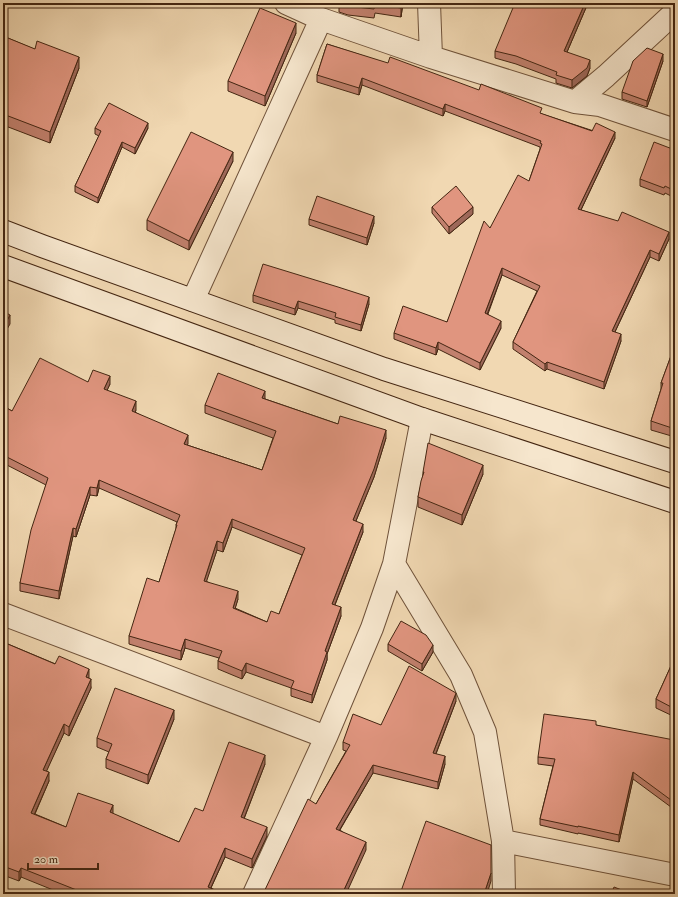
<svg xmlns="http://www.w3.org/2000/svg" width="678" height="897" font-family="'IM FELL Double Pica',serif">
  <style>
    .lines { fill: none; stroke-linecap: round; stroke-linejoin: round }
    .minor-casing { stroke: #6f523a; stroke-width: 24 }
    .secondary-casing { stroke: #442612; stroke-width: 24 }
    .minor { stroke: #f6e6cd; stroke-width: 22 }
    .secondary { stroke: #f6e6cd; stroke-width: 22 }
    .wall { fill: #c1806d; stroke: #442612; fill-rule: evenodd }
    .shaded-wall { fill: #9d6859; stroke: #442612 }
    .building { fill: #e0957f; stroke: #442612; fill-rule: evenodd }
  </style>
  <rect width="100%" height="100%" fill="#f1d8b2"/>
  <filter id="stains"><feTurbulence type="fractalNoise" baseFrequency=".005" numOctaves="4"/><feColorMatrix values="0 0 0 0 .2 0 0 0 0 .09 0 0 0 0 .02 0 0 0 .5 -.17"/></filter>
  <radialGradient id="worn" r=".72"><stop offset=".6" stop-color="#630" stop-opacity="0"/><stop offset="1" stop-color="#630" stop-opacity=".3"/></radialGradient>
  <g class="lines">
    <!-- minor casing -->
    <g class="minor-casing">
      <path id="minor" d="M286,3L321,19L431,57L575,102L600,105L675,130
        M429,3L431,57
        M575,102L606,76L675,12
        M193,300L321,19
        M394,564L461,675L485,732L503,841L504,894
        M3,614L326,737
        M503,841L675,875
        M254,894L326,737L372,628L394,564L422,419"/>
    </g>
    <!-- secondary casing -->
    <g class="secondary-casing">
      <path id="secondary" d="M3,231L42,246L384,369L675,462
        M3,266L422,419L675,502"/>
    </g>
    <!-- minor -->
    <use href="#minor" class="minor"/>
    <!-- secondary -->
    <use href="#secondary" class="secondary"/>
  </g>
  <!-- wall -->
  <path class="wall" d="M339,3H403L401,17L375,13L374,18L348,15L339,12Z
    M588,3L567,52L590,68L587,76L572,88L556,83V79L516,64L495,58V51Z
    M296,33L265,106L228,91V81Z
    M3,36L79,68L50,143L3,125Z
    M327,44L542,114L615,138L581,210L669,239L659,261L650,257L615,332L621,341L604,389L547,369L545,371L513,349V342L537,291L502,275L488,314L501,328L480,370L438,349L436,355L394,339V333L447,322L490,228L529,181L540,149V147L445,111L443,116L362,85L359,95L317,82V75Z
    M663,61L647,107L622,99V92Z
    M95,128H148L135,154L122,147L98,203L75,192V186L99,136L95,134Z
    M675,150V198L665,193L664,195L640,186V179Z
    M233,161L189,250L147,230V220Z
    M432,207L473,214L449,234L432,213Z
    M309,219L374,223L367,245L309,225Z
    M253,295L369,304L361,331L335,323V320L298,308L295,315L253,302Z
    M675,345V437L651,430V421L661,389V383Z
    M88,382L110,384L107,390L136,410L135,412L188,444L187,445L262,470L273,438L205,413V405L265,399L338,424L386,438L374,477L356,521L363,532L335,605L341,616L327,654V660L312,703L291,696V688L246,672L242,679L218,669V661L219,658L185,648L181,660L129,644V636L159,582L176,529V525L177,522L99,488L97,496L90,495L76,537L73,536L59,599L20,591V583L46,485L3,463V406L12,411ZM232,527L302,555L279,614L267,622L235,608L238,599L206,581L217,550L223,552Z
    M423,472L483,474L462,525L418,507V497L423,477Z
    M3,642L89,678L91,688L69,736L64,733L46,771L49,781L35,814L66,827L113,814L179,842L203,811L265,764L244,819L267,836L252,868L225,857L211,888L220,894H63L21,877L19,881L3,875Z
    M388,644L433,652L422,671L388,651Z
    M675,657V717L656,708V699Z
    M131,694L174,719L148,784L106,768V759L109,752L97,747V738Z
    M456,701L436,754L445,764L438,789L373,773L340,830L366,850L263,894L316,804L346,751L343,750V742L381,725Z
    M596,725L675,746V810L633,779L619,842L578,833V834L540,825V819L553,766L538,764V757Z"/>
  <!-- shaded-wall -->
  <path class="shaded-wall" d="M402,3H403L401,17V8Z
    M585,3H588L564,59V51Z
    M296,23V33L265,106V96Z
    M663,54V61L647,107V101Z
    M79,57V68L50,143V132Z
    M590,60V68L587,76L572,88V80Z
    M362,78V85L359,95V88Z
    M445,104V111L443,116V109Z
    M148,123V128L135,154V148Z
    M615,132V138L578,216V209Z
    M122,142V147L98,203V198Z
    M233,152V161L189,250V241Z
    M473,207V214L449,234V227Z
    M374,216V223L367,245V238Z
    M669,232V239L659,261V254Z
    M650,250V257L612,338V331Z
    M502,268V275L485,320V313Z
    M369,297V304L361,331V325Z
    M298,301V308L295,315V309Z
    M10,315V324L3,336V328Z
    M501,321V328L480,370V363Z
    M621,334V341L604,389V382Z
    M438,342V349L436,355V348Z
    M547,362V369L545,371V364Z
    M110,376V384L104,397V389Z
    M265,391V399L262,398Z
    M136,401V410L132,419V411Z
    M386,430V438L374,477L353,528V520Z
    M188,435V444L184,452V444Z
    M483,465V474L462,525V515Z
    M99,480V488L97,496V488Z
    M90,487V495L76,537V529Z
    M232,519V527L223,552V543Z
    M363,524V532L332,612V604Z
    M73,528V536L59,599V591Z
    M217,541V550L204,589V581Z
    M238,591V599L233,616V608Z
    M341,607V616L327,654V660L312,703V695L325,651Z
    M185,639V648L181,660V651Z
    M433,645V652L422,671V664Z
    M246,663V672L242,679V671Z
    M89,669V678L86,677Z
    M91,679V688L69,736V727Z
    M456,693V701L433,761V753Z
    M174,710V719L148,784V775Z
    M64,724V733L43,779V770Z
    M265,755V764L241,826V817Z
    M445,756V764L438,789V782Z
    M373,765V773L336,836V829Z
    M49,772V781L31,822V813Z
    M633,772V779L619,842V835Z
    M113,805V814L110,812Z
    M267,827V836L252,868V859Z
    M366,842V850L346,894L343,892Z
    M225,848V857L208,894V887Z
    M21,868V877L19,881V872Z
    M491,873V881L487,894H484Z"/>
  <!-- building -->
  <path class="building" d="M339,3H402L401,8L375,4L374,9L348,6Z
    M515,3H585L564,51L590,60L587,68L572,80L556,75L557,72L516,56L495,51Z
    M260,8L296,23L265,96L228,81Z
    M3,36L35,49L37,41L79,57L50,132L3,114Z
    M327,44L388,63L390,57L479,90L481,84L542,108L540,113L592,131L596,123L615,132L578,209L618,221L622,212L669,232L659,254L650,250L612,331L621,334L604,382L547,362L545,364L513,342L540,286L502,268L485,313L501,321L480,363L438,342L436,348L394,333L403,306L447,322L484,221L490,228L518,175L529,181L542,144L540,143L541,141L445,104L443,109L362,78L359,88L317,75Z
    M647,48L663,54L647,101L622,92L633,61Z
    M109,103L148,123L135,148L122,142L98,198L75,186L101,131L95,128Z
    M191,132L233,152L189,241L147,220Z
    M654,142L675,150V191L665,186L664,188L640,179Z
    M456,186L473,207L449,227L432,207Z
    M317,196L374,216L367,238L309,219Z
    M263,264L338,287L369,297L361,325L335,317L336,313L298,301L295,309L253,295Z
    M3,311L10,315L3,328Z
    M675,345V429L651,421L663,383H661Z
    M40,358L88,382L93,370L110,376L104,389L136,401L132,411L188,435L184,444L262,470L276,431L205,405L218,373L265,391L262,398L338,424L340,416L386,430L374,469L353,520L363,524L332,604L341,607L325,651L327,652L312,695L291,688L294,681L246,663L242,671L218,661L222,651L185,639L181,651L129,636L147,578L159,582L177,525H176L180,515L99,480L97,488L90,487L76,529L73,528L59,591L20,583L31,530L48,478L3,455V406L12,411ZM232,519L305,548L279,614L271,611L267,622L233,608L238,591L204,581L217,541L223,543Z
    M428,443L483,465L462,515L418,497L421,481L424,472H423Z
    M401,621L426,635L433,645L422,664L388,644Z
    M3,642L55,664L59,656L89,669L86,677L91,679L69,727L64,724L43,770L49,772L31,813L66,827L78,793L113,805L110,812L179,842L195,808L203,811L229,742L265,755L241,817L267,827L252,859L225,848L208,887L220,892V894H87L79,891L21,868L19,872L3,866Z
    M675,657V709L656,699Z
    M409,666L456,693L433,753L445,756L438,782L373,765L336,829L366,842L343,892L350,894H263L308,799L316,804L350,745L343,742L353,714L381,725Z
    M115,688L174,710L148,775L106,759L112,744L97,738Z
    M544,714L596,721V725L674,740L672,744L675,746V803L633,772L619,835L578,826V827L540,819L555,759L538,757Z
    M426,821L491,845V873L484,894H400Z
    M614,887L632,894H611Z
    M570,890L586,894H569Z"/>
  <!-- margin -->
  <rect width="678" height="897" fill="none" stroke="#f1d8b2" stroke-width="16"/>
  <rect x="4" y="4" width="670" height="889" fill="none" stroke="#442612" stroke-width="2"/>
  <rect x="8" y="8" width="662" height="881" fill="none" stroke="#442612"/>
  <!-- scale -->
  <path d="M28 863v6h70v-6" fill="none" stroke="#442612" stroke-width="2"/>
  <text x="34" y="863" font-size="12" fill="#442612" stroke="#f6e6cd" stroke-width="3" paint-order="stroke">20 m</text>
  <rect width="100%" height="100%" filter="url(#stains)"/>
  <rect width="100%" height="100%" fill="url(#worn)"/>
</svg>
